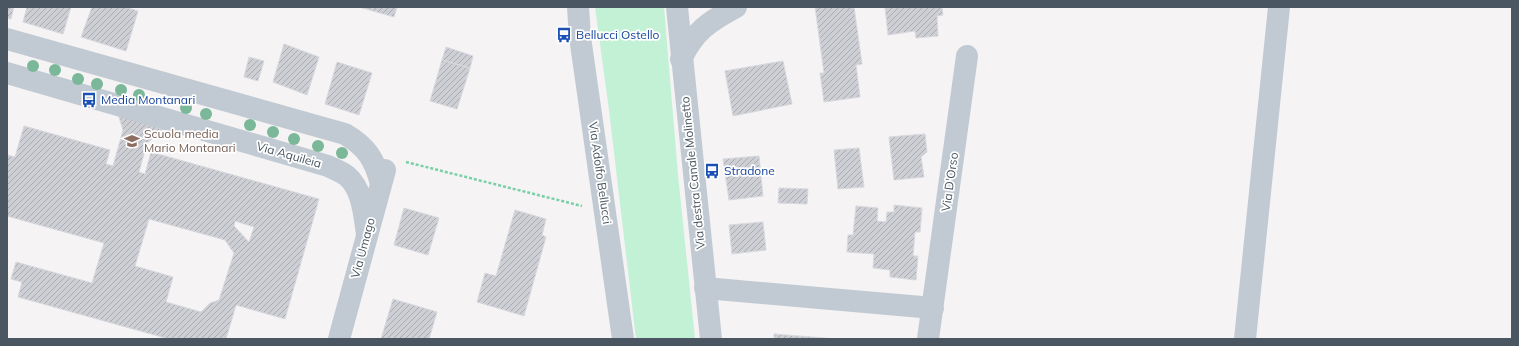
<svg xmlns="http://www.w3.org/2000/svg" width="1519" height="346" font-family="Mulish,sans-serif">
  <style>
    .grass { fill: #c3f1d5 }
    .building { fill: url(#building-hatch); stroke: #d7d9de; fill-rule: evenodd }
    .lines { fill: none; stroke-linecap: round; stroke-linejoin: round }
    .path { stroke: #7ad0a6; stroke-width: 2.5; stroke-dasharray: 3 2; stroke-linecap: butt }
    .minor { stroke: #c1cad2; stroke-width: 22 }
    .tree { fill: #7bb799 }
    .labels { text-anchor: middle; stroke-width: 3.5; stroke-linejoin: round; paint-order: stroke }
    .transit-label { font-size: 12px; fill: #164399; stroke: #fff; text-anchor: start }
    .education-label { font-size: 12px; fill: #785e54; stroke: #fff; text-anchor: start }
    .street-label { font-size: 12px; fill: #4a5661; stroke: #fff }
  </style>
  <defs>
    <pattern id="building-hatch" width="6" height="6" patternUnits="userSpaceOnUse"><rect width="6" height="6" fill="#cdcfd5"/><path d="M-1 1l2-2M0 6l6-6M5 7l2-2" fill="none" stroke="#a8abb0"/></pattern>
  </defs>
  <rect width="100%" height="100%" fill="#f5f3f3"/>
  <!-- grass -->
  <path class="grass" d="M595,7H664L678,175L695,339H636L609,110Z"/>
  <!-- building -->
  <path class="building" d="M7,7H14L11,19L7,18Z
    M27,7H71L63,34L23,22Z
    M92,7H125L138,11L126,51L81,37Z
    M359,7H397L394,17Z
    M815,7H854L862,64L856,65L860,97L824,102L820,73H824Z
    M885,7H942L943,15L937,16L938,36L916,38L915,31L888,35Z
    M284,44L319,57L307,95L273,82Z
    M446,47L473,56L470,68L442,60Z
    M249,57L264,61L258,81L244,77Z
    M442,60L470,68L457,109L430,101Z
    M783,61L792,104L733,116L725,71Z
    M337,62L372,73L359,115L325,104Z
    M118,114L164,130L147,143L139,172L145,174L151,152L319,199L285,319L236,305L226,339H169L18,297L22,282L11,279L16,262L92,283L104,243L7,216V155L15,157L24,126L110,150L106,164L113,166L123,130ZM149,219L225,240L234,253L219,300L210,303L201,312L166,302L173,277L135,266ZM235,221L254,227L249,242L234,226Z
    M925,134L927,152L921,157L924,177L894,180L889,137Z
    M859,148L864,187L838,189L834,150Z
    M759,156L763,196L729,200L723,159Z
    M779,188L808,189L807,204L778,203Z
    M894,205L922,208L920,232H915L913,256H918L916,280L890,277V270L873,268L874,254L847,252L848,235H853L856,206L878,208L877,221L886,222L887,212H894Z
    M404,208L439,218L428,255L394,245Z
    M515,210L546,219L542,235L546,237L524,316L477,302L485,273L496,276Z
    M763,222L766,250L732,254L729,225Z
    M393,299L437,312L429,339H381Z
    M774,334L837,339H774Z"/>
  <g class="lines">
    <!-- path -->
    <path class="path" d="M406,162L582,206"/>
    <!-- minor -->
    <path class="minor" d="M578,7L580,37L623,339
      M677,7L711,339
      M7,39L345,134C367,147 375,160 381,184
      M681,59C695,31 708,22 736,7
      M7,73L328,166C334,169 342,172 347,176C363,190 364,215 367,234
      M705,288L933,308
      M339,339L385,170
      M928,339L967,56
      M1245,339L1279,7"/>
  </g>
  <!-- trees -->
  <g class="tree">
    <circle cx="33" cy="66" r="6"/>
    <circle cx="55" cy="70" r="6"/>
    <circle cx="78" cy="79" r="6"/>
    <circle cx="97" cy="84" r="6"/>
    <circle cx="121" cy="90" r="6"/>
    <circle cx="139" cy="95" r="6"/>
    <circle cx="186" cy="108" r="6"/>
    <circle cx="206" cy="114" r="6"/>
    <circle cx="250" cy="125" r="6"/>
    <circle cx="273" cy="132" r="6"/>
    <circle cx="294" cy="139" r="6"/>
    <circle cx="318" cy="146" r="6"/>
    <circle cx="342" cy="153" r="6"/>
  </g>
  <!-- icons -->
  <defs>
    <g id="bus-bare" transform="scale(1.2)"><path d="M-5-6H5V4H4V6H2V4H-2V6H-4V4H-5ZM-3.5-4V0h7V-4ZM-3.5 1.2v1.5H-2V1.2ZM2 1.2v1.5H3.5V1.2Z" fill="#1a4fb4" stroke="#fff" stroke-width="2.5" paint-order="stroke"/></g>
    <g id="school-bare" transform="scale(1.2)"><path d="M0-5L7-2L0 1L-7-2ZM-4 1L0 2.5L4 1V4Q0 6-4 4Z" fill="#8d6e63" stroke="#fff" stroke-width="2.5" paint-order="stroke"/></g>
  </defs>
  <g fill-rule="evenodd">
    <use href="#bus-bare" x="564" y="35"/>
    <use href="#bus-bare" x="89" y="100"/>
    <use href="#school-bare" x="132" y="141"/>
    <use href="#bus-bare" x="712" y="171"/>
  </g>
  <g class="labels">
    <!-- transit labels -->
    <g class="transit-label">
      <text x="576" y="39">Bellucci Ostello</text>
      <text x="101" y="104">Media Montanari</text>
      <text x="724" y="175">Stradone</text>
    </g>
    <!-- education labels -->
    <g class="education-label">
      <text x="144" y="138">Scuola media<tspan x="144" dy="14">Mario Montanari</tspan></text>
    </g>
    <!-- street labels -->
    <g class="street-label">
      <text transform="translate(289 155) rotate(16)" y="4">Via Aquileia</text>
      <text transform="translate(600 173) rotate(82)" y="4">Via Adolfo Bellucci</text>
      <text transform="translate(693 173) rotate(-96)" y="4">Via destra Canale Molinetto</text>
      <text transform="translate(950 182) rotate(-82)" y="4">Via D'Orso</text>
      <text transform="translate(363 248) rotate(-75)" y="4">Via Umago</text>
    </g>
  </g>
  <!-- border -->
  <rect width="1519" height="346" fill="none" stroke="#4a5661" stroke-width="16"/>
</svg>
